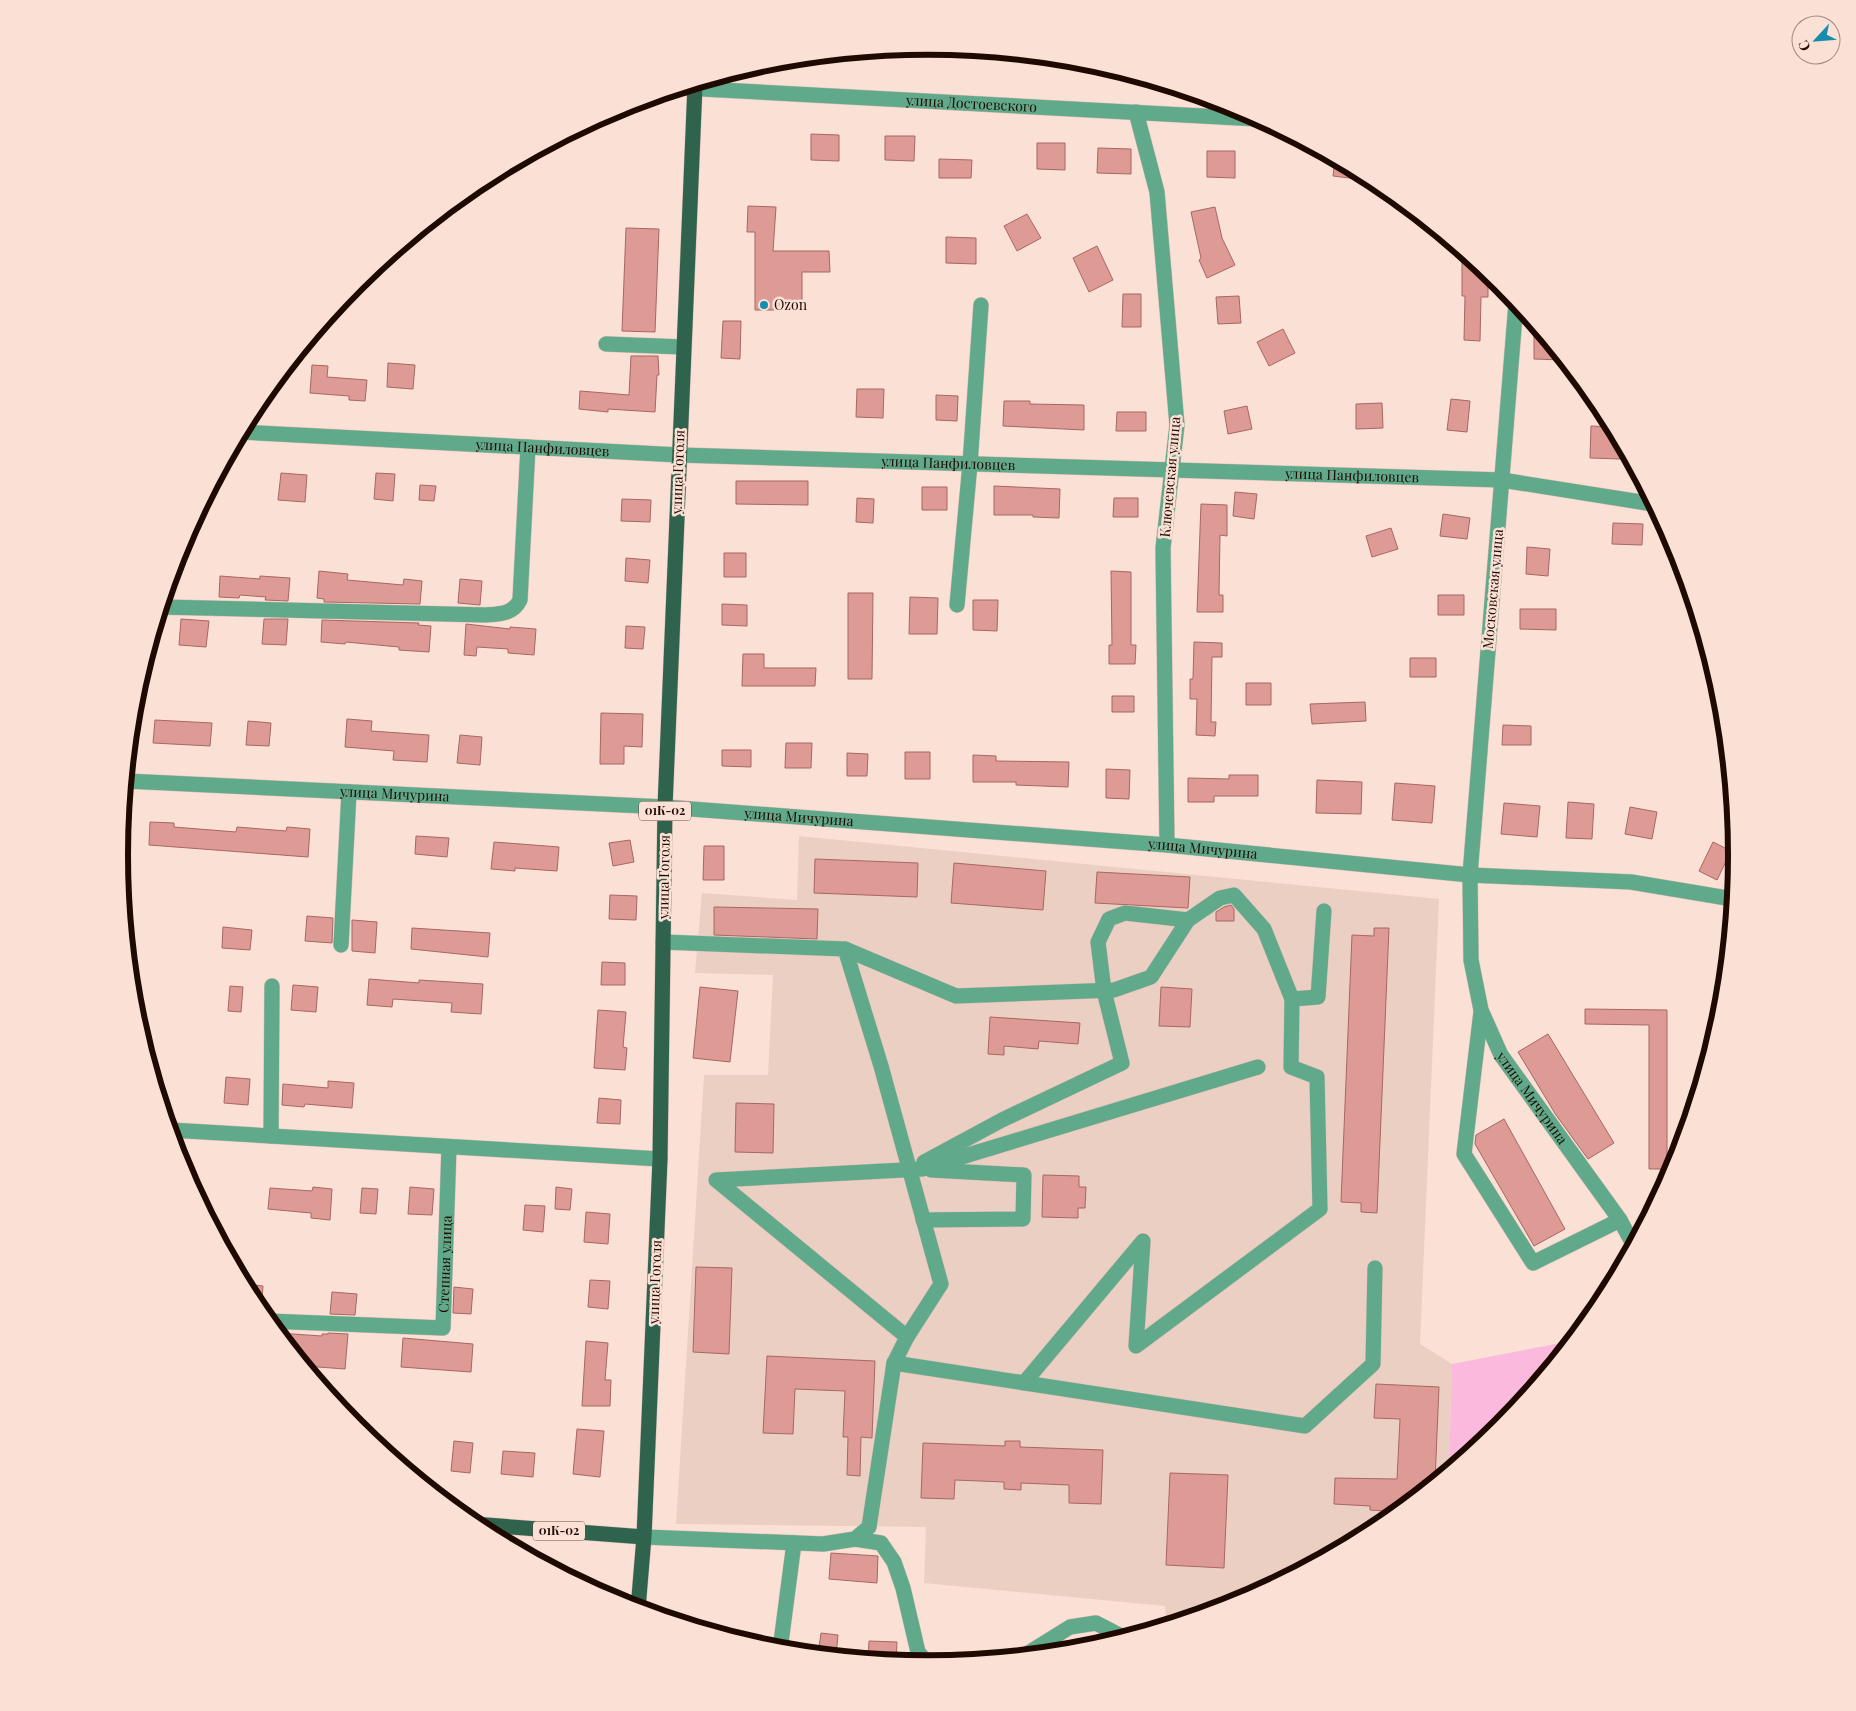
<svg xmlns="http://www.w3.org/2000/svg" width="1856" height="1711" font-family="'Playfair Display',serif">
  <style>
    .built { fill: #eccfc3 }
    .green { fill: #fab9dd }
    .building { fill: #de9a94; stroke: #a76763 }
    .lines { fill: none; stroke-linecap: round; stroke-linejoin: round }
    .minor-casing { stroke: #d7beb3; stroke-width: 16 }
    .major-casing { stroke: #d7beb3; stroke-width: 16 }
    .minor { stroke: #60a98a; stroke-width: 15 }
    .major { stroke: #30634e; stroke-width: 15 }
    .poi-dot { fill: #168caf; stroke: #fae0d5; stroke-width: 2 }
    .labels { text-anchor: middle; stroke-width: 5; stroke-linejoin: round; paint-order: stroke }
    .shield { fill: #fae0d5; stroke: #614a41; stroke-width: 1 }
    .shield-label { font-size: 12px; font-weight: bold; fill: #1f0a02 }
    .street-label { font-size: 14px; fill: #1f0a02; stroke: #fae0d5 }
    .poi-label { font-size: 14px; fill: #1f0a02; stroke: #fae0d5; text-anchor: start }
    .rim { fill: none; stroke: #1f0a02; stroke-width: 6 }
  </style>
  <rect width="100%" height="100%" fill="#fae0d5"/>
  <!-- built -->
  <path class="built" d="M799,836L1439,899L1420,1344L1452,1364L1449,1470L1377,1529L1237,1603L1166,1625L1165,1606L924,1583L926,1527L676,1524L704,1075H768L773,975L695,973L702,893L797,900Z"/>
  <!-- green -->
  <path class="green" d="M1571,1341L1500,1428L1449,1470L1452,1364Z"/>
  <!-- building -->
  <path class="building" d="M811,134L839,135V161L811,160Z
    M885,136H915L914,161L885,160Z
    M1037,143H1065V170L1037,169Z
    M1098,148L1131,149V174L1097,173Z
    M1207,151H1235V178L1207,177Z
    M939,159L972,160L971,178H939Z
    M1335,160L1373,180V181L1333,176Z
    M748,206L776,207L773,251H829L830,272H802V310H755V232H747Z
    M1215,207L1222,238L1235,265L1207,278L1199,260L1201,258L1191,212Z
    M1027,214L1041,238L1017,251L1004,226Z
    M626,228L659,229L655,332L622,331Z
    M946,237L976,238V264L946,263Z
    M1097,246L1113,280L1089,292L1073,258Z
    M1462,252L1488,274V297H1481L1480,341L1464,340L1465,296H1462Z
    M1123,294H1141V327H1122Z
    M1239,296L1241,323L1218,324L1216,297Z
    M723,321H741L740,359L721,358Z
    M1534,325L1542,335L1563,360L1534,359Z
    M1283,329L1295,353L1269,366L1257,342Z
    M631,356H658L659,375H657L655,412L608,409V412L579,409L580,391L629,395Z
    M388,363L415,365L413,389L387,387Z
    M312,365L328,366L327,377L367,380L365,401L349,400V396L310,393Z
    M857,389H884L883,418L856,417Z
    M936,395L958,396L957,421L936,420Z
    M1451,399L1470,401L1467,432L1447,430Z
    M1004,401H1030V404L1084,405V430L1003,426Z
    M1382,403L1383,428L1356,429V404Z
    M1247,406L1252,429L1228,434L1224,411Z
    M1117,412H1146V431H1116Z
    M1591,426L1612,427L1621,443L1620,459L1590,458Z
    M281,473L307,475L305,502L278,500Z
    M376,473L395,474L393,501L374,499Z
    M736,481H808V505L736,504Z
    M420,485L436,486L434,501L419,500Z
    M994,486L1060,489L1059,518L1033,517V515H994Z
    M922,487H947V510H922Z
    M1235,492L1257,494L1254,519L1233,516Z
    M857,498L874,499L873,523L856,522Z
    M1114,498H1138V517H1113Z
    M622,499L651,500L650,522L621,521Z
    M1201,504L1227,505V536L1220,535L1219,595H1223V612H1197Z
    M1443,514L1470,518L1467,539L1440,536Z
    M1613,523L1643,524L1642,545L1612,544Z
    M1391,528L1398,549L1372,557L1366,536Z
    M1527,547L1550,549L1548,576L1526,574Z
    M724,553H746V577H724Z
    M626,558L650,560L648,583L625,581Z
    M319,571L348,574L347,580L403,585L404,579L422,581L420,604L324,602V599L317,598Z
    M1111,571L1131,572V645H1136L1135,664H1109V645H1112Z
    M220,576L260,579V576L290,578L288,601L265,600L266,597L240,595L239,598L219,597Z
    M460,579L482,581L480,605L458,603Z
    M848,593H873L872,679H848Z
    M1438,595H1464V615H1438Z
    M910,597L938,598L937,634H909Z
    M973,600H998L997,631L973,630Z
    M722,604L747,605V626L722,625Z
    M1520,609H1556V630L1520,629Z
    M181,619L209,621L206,647L179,645Z
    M264,619H288L286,645L262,644Z
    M322,620L419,623L418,625L431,626L429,652L399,650V647L346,642L345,644L321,642Z
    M466,624L510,629V627L536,629L534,655L508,653V649L477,647L476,656L464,655Z
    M626,626L645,627L643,649L625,648Z
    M1194,642L1222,643V657H1212L1211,722H1216L1215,736L1196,735L1197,699H1190V679H1193Z
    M743,654H764V668H816L815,686H742Z
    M1410,658H1436V677H1410Z
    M1246,683H1271V705H1246Z
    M1112,696H1134V712H1112Z
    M1365,702L1366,721L1312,724L1310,704Z
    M601,713L643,714L642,747L624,746V764H600Z
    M347,719L372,721L371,731L429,735L427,762L393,760L394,751L345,747Z
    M155,720L212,723L210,746L153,743Z
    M248,721L271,723L269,746L246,745Z
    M1503,725L1531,726V745H1502Z
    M460,735L482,737L480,765L457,763Z
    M786,743H812L811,768H785Z
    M722,750H751V767L722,766Z
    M905,752H930V779H905Z
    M847,753L868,754L867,776H847Z
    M973,755L996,756V761L1069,762L1068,787L1016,785V782H973Z
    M1106,769L1130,770L1129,799L1106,798Z
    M1229,775H1258V796H1214V802H1188V778L1229,779Z
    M1317,780L1362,782L1361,814L1316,813Z
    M1395,783L1435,786L1432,823L1392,820Z
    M1568,802L1594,804L1592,839L1566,838Z
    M1504,803L1540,806L1537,837L1501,834Z
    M1630,807L1657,812L1652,839L1625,834Z
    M150,822L174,823V827L236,832L237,827L286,831L287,827L310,829L308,857L149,845Z
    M416,836L449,838L447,857L415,854Z
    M630,840L634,862L613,866L609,843Z
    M494,842L559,847L557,871L515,868V871L491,869Z
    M1713,842L1731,851L1717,880L1699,871Z
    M704,846H724V880H703Z
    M815,859L918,863L917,897L814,893Z
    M954,863L1046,871L1043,910L951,903Z
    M1097,872L1190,877L1188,908L1095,903Z
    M610,895L637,896L636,920L609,919Z
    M1231,905L1234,909V921H1216V912L1224,907Z
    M714,907L818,909L817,939L714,935Z
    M307,916L333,918L332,943L305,941Z
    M352,920L377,922L375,953L352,951Z
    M223,927L252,930L250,950L222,948Z
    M412,928L490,933L488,957L411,949Z
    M1374,928H1389L1377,1213L1361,1212V1203L1341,1202L1352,935L1374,936Z
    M602,962L625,963V985H601Z
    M369,979L419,983V980L483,984L481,1014L451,1012L452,1003L393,999L392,1007L367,1005Z
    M293,985L318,987L316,1012L291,1010Z
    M230,986L243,987L241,1012L228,1011Z
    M700,987L738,991L730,1062L693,1058Z
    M1161,987L1192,989L1190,1027L1159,1026Z
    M1585,1009L1667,1010V1169H1649V1025L1585,1024Z
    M598,1010L626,1012L623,1047L627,1048L625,1070L594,1068Z
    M990,1017L1080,1023L1078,1044L1039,1041L1038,1049L1004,1046V1055L988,1054Z
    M1548,1034L1614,1143L1588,1159L1556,1115L1518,1052Z
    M226,1077L250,1079L248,1105L224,1103Z
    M328,1081L354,1083L352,1108L305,1104L304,1107L282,1105L283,1084L328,1088Z
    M599,1098L621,1100L620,1124L597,1123Z
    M736,1103L774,1104L773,1153L735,1152Z
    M1504,1119L1565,1229L1534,1246L1475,1144L1476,1135Z
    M1043,1175L1079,1176V1187H1086L1085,1208H1078V1218L1042,1217Z
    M313,1187L332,1189L330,1220L311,1218V1213L268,1209L270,1188L312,1191Z
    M410,1187L434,1189L432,1215L408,1214Z
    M556,1187L572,1189L570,1210L555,1209Z
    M362,1188L378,1189L376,1214L360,1213Z
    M525,1205L545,1206L543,1232L523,1230Z
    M586,1212L610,1214L608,1244L584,1242Z
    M696,1267L732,1268L729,1354L693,1352Z
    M590,1280L610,1281L608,1309L588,1307Z
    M244,1284L263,1286L261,1313L255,1305Z
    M454,1287L473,1289L471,1314L453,1313Z
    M332,1292L357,1294L355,1315L330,1314Z
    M278,1333L322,1336V1334H328V1333L348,1334L345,1369L305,1366Z
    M403,1338L473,1344L471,1372L401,1367Z
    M586,1341L608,1343L605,1380H611L610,1406H582Z
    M767,1356L875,1361L872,1438L861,1437L860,1476L847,1475L848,1437H843L845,1391L795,1389L793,1434L763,1433Z
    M1376,1384L1439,1387L1435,1481L1398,1512L1370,1510V1506L1334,1504L1335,1478L1397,1479L1400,1419L1374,1418Z
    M577,1429L604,1431L600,1477L573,1474Z
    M454,1441L473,1443L470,1473L451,1471Z
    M1005,1441H1020V1447L1103,1450L1101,1504L1069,1503V1485L1021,1483V1490L1004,1489V1482L955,1480L954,1499L921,1498L923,1443L1005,1446Z
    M503,1451L535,1453L533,1477L501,1474Z
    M1170,1473L1228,1475L1224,1568L1166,1565Z
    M831,1553L878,1556L877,1583L829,1579Z
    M821,1633L838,1635L836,1656L818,1654Z
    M869,1641L897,1642L896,1662L868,1659Z"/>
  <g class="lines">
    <!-- minor casing -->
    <g class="minor-casing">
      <g id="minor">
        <path id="s1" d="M684,88L1258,119"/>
        <path d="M1136,112L1157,192L1177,425L1163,548L1167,845"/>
        <path id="s2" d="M1516,303L1470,875L1471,960L1481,1010L1501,1055L1620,1220L1633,1244"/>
        <path d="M606,344L683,347"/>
        <path id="s3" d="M241,432L679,455L1502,480L1653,504"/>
        <path d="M957,605L970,464L981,305"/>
        <path d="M162,607L486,615C501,614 513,614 520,600L528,447"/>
        <path id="s4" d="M126,781L665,807L1167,845L1470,875L1631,882L1733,899"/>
        <path d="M663,942L845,949L881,1066L941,1284L907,1337"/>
        <path d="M341,945L349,792"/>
        <path d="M845,949L956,996L1114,990L1151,977L1188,920L1220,898L1234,895L1264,929L1292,999"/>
        <path d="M1481,1012L1464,1154L1533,1263L1620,1220"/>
        <path d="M170,1130L660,1159"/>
        <path d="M271,1136L272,986"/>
        <path d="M924,1162L1002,1120L1122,1063L1104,991L1098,942L1109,919L1125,913L1188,920"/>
        <path d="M923,1220L1023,1219L1024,1175L931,1170"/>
        <path id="s5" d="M268,1321L443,1328L449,1147"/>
        <path d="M894,1363L1305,1426L1373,1364L1375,1268"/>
        <path d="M1024,1383L1143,1241L1136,1346L1320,1209L1317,1077L1291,1067L1292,999L1318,997L1324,911"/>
        <path d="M644,1537L823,1544L855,1539L869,1527L894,1363L907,1337L716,1180L922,1169L1258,1067"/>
        <path d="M855,1539L881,1543L894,1562L903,1588L918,1652L929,1665"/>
        <path d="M780,1650L794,1543"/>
        <path d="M1025,1655L1070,1627L1096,1623L1119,1635L1121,1638"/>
      </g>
    </g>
    <!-- major casing -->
    <g class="major-casing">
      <path id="major" d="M473,1524L644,1537
        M638,1609L644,1537L660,1159L665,807L695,85"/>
    </g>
    <!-- minor -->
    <use href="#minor" class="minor"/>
    <!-- major -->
    <use href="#major" class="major"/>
  </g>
  <!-- markers -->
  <circle class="poi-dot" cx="764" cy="305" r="5"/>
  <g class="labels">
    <!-- shield labels -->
    <g class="shield">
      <rect x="639" y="801.5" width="52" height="19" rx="4"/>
      <rect x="533" y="1521.5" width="52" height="19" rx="4"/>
    </g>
    <g class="shield-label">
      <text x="665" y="815">01К-02</text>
      <text x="559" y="1535">01К-02</text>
    </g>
    <!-- street labels -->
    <g class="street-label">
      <text dy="5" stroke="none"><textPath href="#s1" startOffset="288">улица Достоевского</textPath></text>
      <text dy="5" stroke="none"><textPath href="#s3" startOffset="302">улица Панфиловцев</textPath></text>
      <text dy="5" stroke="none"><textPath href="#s3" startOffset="708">улица Панфиловцев</textPath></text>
      <text transform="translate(678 472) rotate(-88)" y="5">улица Гоголя</text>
      <text dy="5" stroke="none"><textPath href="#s3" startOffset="1112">улица Панфиловцев</textPath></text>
      <text transform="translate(1170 477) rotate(-85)" y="5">Ключевская улица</text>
      <text transform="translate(1493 589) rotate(-85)" y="5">Московская улица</text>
      <text dy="5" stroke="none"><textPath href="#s4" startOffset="269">улица Мичурина</textPath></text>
      <text dy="5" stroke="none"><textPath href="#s4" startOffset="674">улица Мичурина</textPath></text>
      <text dy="5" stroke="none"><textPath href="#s4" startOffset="1079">улица Мичурина</textPath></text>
      <text transform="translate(664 877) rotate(-89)" y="5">улица Гоголя</text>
      <text dy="5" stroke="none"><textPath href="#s2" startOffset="812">улица Мичурина</textPath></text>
      <text dy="5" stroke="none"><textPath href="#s5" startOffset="239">Степная улица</textPath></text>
      <text transform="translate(655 1282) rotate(-88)" y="5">улица Гоголя</text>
    </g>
    <!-- poi labels -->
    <g class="poi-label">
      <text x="774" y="310">Ozon</text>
    </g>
  </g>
  <!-- crop -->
  <path d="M0 0H1856V1711H0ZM128 855a800 800 0 1 1 1600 0a800 800 0 1 1-1600 0Z" fill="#fae0d5" fill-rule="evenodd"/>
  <path class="rim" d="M128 855a800 800 0 1 1 1600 0a800 800 0 1 1-1600 0Z"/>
  <!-- north arrow -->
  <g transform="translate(1816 40) rotate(244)"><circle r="24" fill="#fae0d5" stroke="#a28a81"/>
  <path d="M0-4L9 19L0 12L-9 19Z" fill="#168caf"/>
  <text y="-8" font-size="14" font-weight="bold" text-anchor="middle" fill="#1f0a02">С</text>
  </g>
</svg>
